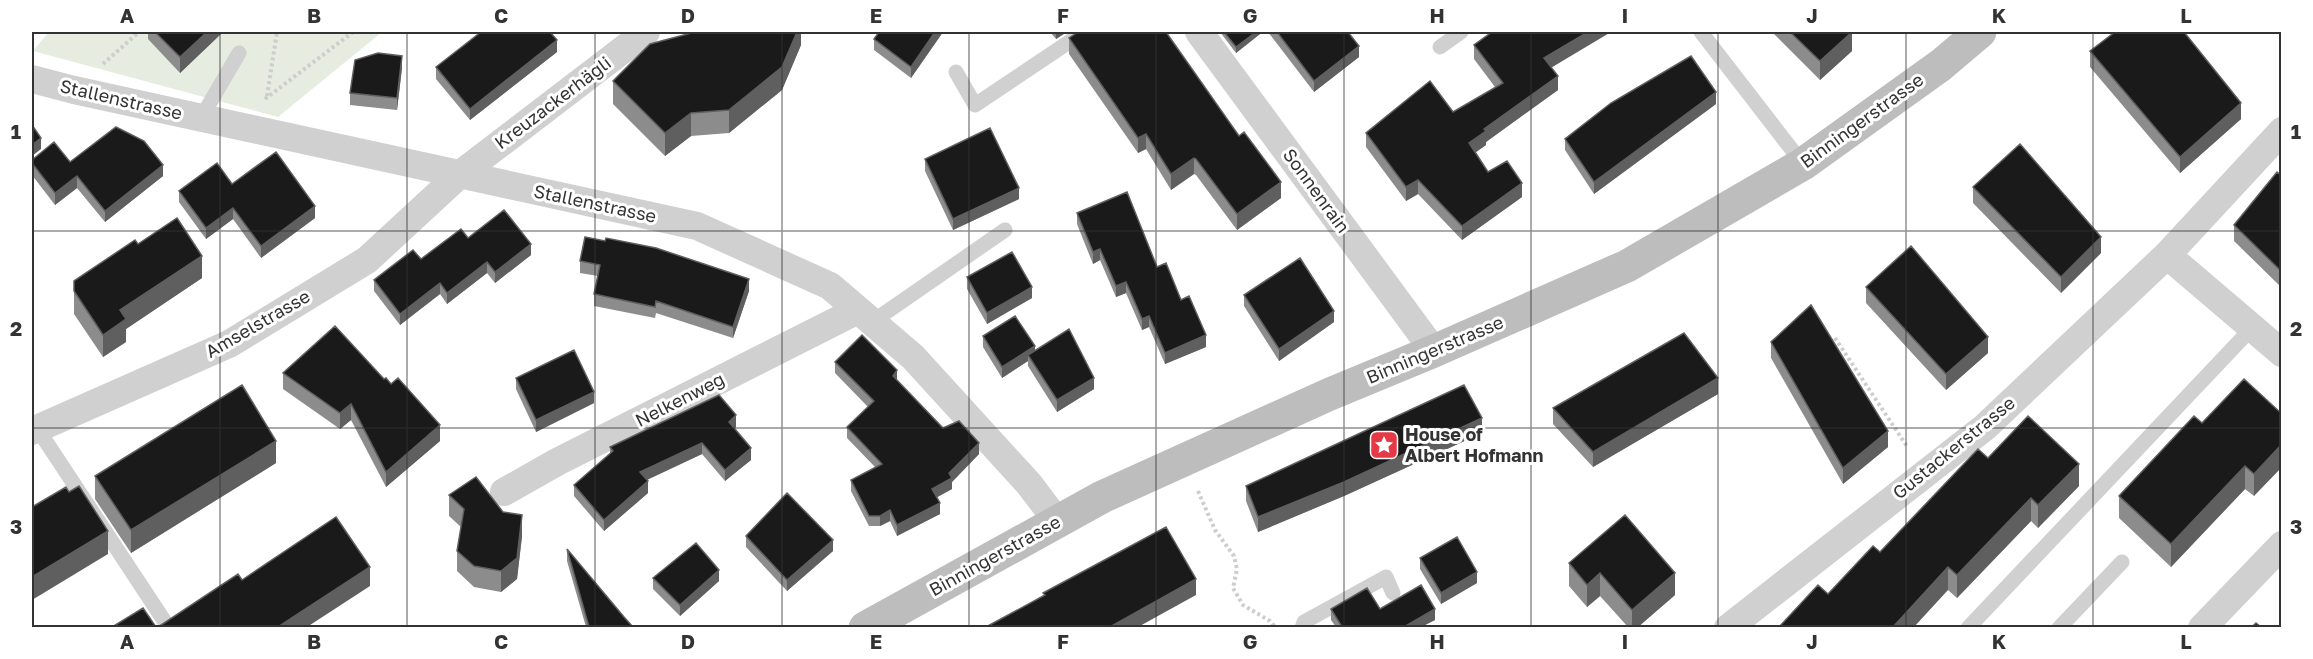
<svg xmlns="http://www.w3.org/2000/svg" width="2313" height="659" font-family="'Golos Text',sans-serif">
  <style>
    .green { fill: #e6ecdf }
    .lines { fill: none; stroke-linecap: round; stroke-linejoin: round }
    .path { stroke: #cdcdcd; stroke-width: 4; stroke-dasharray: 3 3; stroke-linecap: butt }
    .lane { stroke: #d0d0d0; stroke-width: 15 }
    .street { stroke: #d0d0d0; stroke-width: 28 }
    .secondary { stroke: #bdbdbd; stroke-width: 33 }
    .wall { fill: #8c8c8c }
    .shaded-wall { fill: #5f5f5f }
    .building { fill: #1a1a1a; stroke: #5f5f5f; stroke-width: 1.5 }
    .grid { fill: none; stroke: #333; stroke-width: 1.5; stroke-opacity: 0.55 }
    .labels { text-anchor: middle; stroke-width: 6; stroke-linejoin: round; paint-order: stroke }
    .street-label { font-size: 18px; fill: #333; stroke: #fff }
    .poi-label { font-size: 18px; font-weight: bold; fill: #333; stroke: #fff; text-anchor: start }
    .neatline { fill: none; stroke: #333; stroke-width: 2 }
    .grid-label { font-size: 20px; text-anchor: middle; font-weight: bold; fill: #333 }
  </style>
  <rect width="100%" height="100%" fill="#fff"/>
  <!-- green -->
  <path class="green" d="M49,32H382L278,117L33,51Z"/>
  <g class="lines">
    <!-- path -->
    <path class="path" d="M103,64L139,32
      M267,96L277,32
      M265,99L353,32
      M1835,338L1908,448
      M1198,491L1215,530L1234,556L1237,569L1233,588L1243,605L1270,621L1276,628"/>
    <!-- lane -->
    <path class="lane" d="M1701,32L1803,164
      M1440,47L1461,32
      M956,72L975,105L1084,32
      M201,118L239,53
      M872,322L1005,230
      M37,428L169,628
      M1302,628L1304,622L1386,577L1393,593
      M1968,628L2252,328
      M2059,628L2122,562"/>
    <!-- street -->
    <path class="street" d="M1199,32L1434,351
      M32,79L74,90L697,226L830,286L913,357L1029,484L1057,521
      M2167,255L2282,353
      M32,431L229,344L367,260L459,175L646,32
      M504,492L557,462L858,310
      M1728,628L1985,427L2167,255L2282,131
      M2202,628L2282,545"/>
    <!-- secondary -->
    <path class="secondary" d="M865,628L1102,497L1330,394L1434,351L1627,266L1803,164L1941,65L1980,32"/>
  </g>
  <!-- wall -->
  <path class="wall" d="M148,32H223L180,73L148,39Z
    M801,32V45L782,90L729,133L691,136L665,156L613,104V81Z
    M943,32L911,78L874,50V39Z
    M1050,32H1067L1056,39Z
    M1220,32H1260V34L1236,53Z
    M1268,32H1348L1359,57L1314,92Z
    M1772,32H1852V51L1820,80Z
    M1069,38L1281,198L1237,230L1196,175L1194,174L1171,190L1146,149L1138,153L1069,54Z
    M1474,45L1551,68L1558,90L1486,142V145L1476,152L1488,172L1522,197L1462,240L1418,194L1406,201L1366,147V133L1453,112L1495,87L1474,59Z
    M2090,51L2241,119L2180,173L2090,67Z
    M557,52L470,120L436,79V67Z
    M402,68L397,110L350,105V93Z
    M1716,104L1594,194L1565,150V139Z
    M925,159L1019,199L953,230L925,171Z
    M70,162L163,176L105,222L77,188L55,205L32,175V163Z
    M2282,176V288L2234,241V225Z
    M232,184L315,218L261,258L233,219L206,239L179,202V191Z
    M1973,187L2101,253L2061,293L1973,203Z
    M1077,213L1157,267L1181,300L1206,347L1165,364L1149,327L1142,330L1126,293L1116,297L1100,260L1093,264L1077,224Z
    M468,238L531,255L495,283L487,273L447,304L440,294L400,325L374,291V280Z
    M138,244L202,278L126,329V342L103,357L74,314V281Z
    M580,261L749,291L733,338L656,313L655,318L594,306V294L598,276L580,273Z
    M967,277L1032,298L987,324L967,289Z
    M1866,287L1988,353L1946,390L1866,303Z
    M1244,295L1334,322L1279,361L1244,306Z
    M983,336L1035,351L1094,389L1057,412L1028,366V361L1002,378L983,347Z
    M1771,342L1888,447L1843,484L1771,358Z
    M835,362L897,380L943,428L979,454L952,482V489L937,497L940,514L897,536L890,521L880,526H869L851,491V480L875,467L847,438V427L868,407L835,373Z
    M283,373L440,441L386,487L351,420L340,429L283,389Z
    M516,378L594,403L536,432L516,389Z
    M1718,394L1593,467L1553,424V408Z
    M2282,414L2254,496L2245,489L2171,567L2119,518V496Z
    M736,427L735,428L751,460L725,481L702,454L647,480L648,493L604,531L574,496V485L610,454V447Z
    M1482,433L1344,496L1258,532L1246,501V486Z
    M1988,458L2079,486L2038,528L2031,521L1957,598L1948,590L1779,627L1828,594L1880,552Z
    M276,463L131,553L95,499V476Z
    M449,495L522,536L517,579L501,592L474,587L457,571V551L461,527L449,516Z
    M746,536L833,551L787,591L746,547Z
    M567,549L633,627H586L567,561Z
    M1420,558L1477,583L1441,604L1420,569Z
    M1569,563L1675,595L1638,627H1628L1600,596L1587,607L1569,586Z
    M653,578L719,581L680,616L653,589Z
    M1331,609H1380L1435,620L1421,627H1336L1331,620Z"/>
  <!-- shaded-wall -->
  <path class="shaded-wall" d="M207,32H223L180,73V57Z
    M797,32H801V45L782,90L729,133V110Z
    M935,32H943L911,78V67Z
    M1056,32H1067L1056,39Z
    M1256,32H1260V34L1236,53V47Z
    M1588,32H1611L1544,72V58Z
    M1852,32V51L1820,80V61Z
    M557,40V52L470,120V109Z
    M1359,46V57L1314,92V81Z
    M402,56V68L397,110V98Z
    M1558,76V90L1486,142V145L1469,157V143L1484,129Z
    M1716,92V104L1594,194V182Z
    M2241,103V119L2180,173V157Z
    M691,113V136L665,156V133Z
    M1146,134V149L1138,153V138Z
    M41,138V149L32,156V145Z
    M1194,158V174L1171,190V174Z
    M163,165V176L105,222V211Z
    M77,176V188L55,205V193Z
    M1418,180V194L1406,201V187Z
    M1281,182V198L1237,230V214Z
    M1522,183V197L1462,240V226Z
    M1019,188V199L953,230V219Z
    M315,206V218L261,258V246Z
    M233,208V219L206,239V228Z
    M2101,237V253L2061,293V277Z
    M531,244V255L495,283V272Z
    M1100,249V260L1093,264V252Z
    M202,256V278L126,329V342L103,357V335L120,310Z
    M487,262V273L447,304V293Z
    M749,279V291L733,338V327Z
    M1126,282V293L1116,297V286Z
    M440,283V294L400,325V314Z
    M1032,287V298L987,324V313Z
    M1334,311V322L1279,361V349Z
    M1149,316V327L1142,330V319Z
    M1206,335V347L1165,364V353Z
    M1988,337V353L1946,390V374Z
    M1035,346V357L1028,355V361L1002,378V367Z
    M897,370V381L893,376Z
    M1094,378V389L1057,412V400Z
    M1718,378V394L1593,467V452Z
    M594,392V403L536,432V420Z
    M351,404V420L340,429V413Z
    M736,415V427L729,433V422Z
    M1482,418V433L1344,496L1258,532V517Z
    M440,425V441L386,487V472Z
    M1888,431V447L1843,484V468Z
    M276,441V463L131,553V530Z
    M702,443V454L640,483V472Z
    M979,443V454L952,482V489L932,500V489Z
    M2282,444V467L2254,496V474Z
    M751,448V460L725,481V470Z
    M2079,464V486L2038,528V505Z
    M2245,466V489L2171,567V544Z
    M648,481V493L604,531V520Z
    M2031,498V521L1957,598V575Z
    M940,503V514L897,536V525Z
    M890,510V521L880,526V516Z
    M522,515V536L517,579L501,592V571Z
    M108,531V554L32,600V577Z
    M833,540V551L787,591V580Z
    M370,567V586L307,627H278Z
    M1948,567V590L1914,627H1893Z
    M719,570V581L680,616V605Z
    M1477,572V583L1441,604V593Z
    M1600,573V596L1587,607V585Z
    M1675,573V595L1638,627H1632V610Z
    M1196,579V595L1138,627H1110Z
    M1435,609V620L1421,627H1404Z"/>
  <!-- building -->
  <path class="building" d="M155,32H207L180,57Z
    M481,32H550L557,40L470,109L436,67Z
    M695,32H797L782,67L729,110L691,113L665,133L613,81L650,44Z
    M879,32H935L911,67L874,39Z
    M1078,32H1166L1239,136L1244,132L1281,182L1237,214L1196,159L1194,158L1171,174L1146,134L1138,138L1069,38Z
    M1224,32H1256L1236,47Z
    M1277,32H1348L1359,46L1314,81Z
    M1492,32H1588L1544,58L1558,76L1484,129L1486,131L1469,143L1488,172L1507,161L1522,183L1462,226L1418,180L1406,187L1366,133L1430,81L1453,112L1503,83L1474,45Z
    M1790,32H1852L1820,61Z
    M2115,32H2184L2241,103L2180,157L2090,51Z
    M378,53L402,56L397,98L350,93L355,60Z
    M1691,56L1716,92L1594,182L1565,139L1611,103Z
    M32,125L41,138L32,145Z
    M116,127L144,141L163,165L105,211L77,176L55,193L32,163V160L54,142L70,162Z
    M990,128L1019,188L953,219L925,159Z
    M2020,144L2101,237L2061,277L1973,187Z
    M276,152L315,206L261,246L233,208L206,228L179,191L217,163L232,184Z
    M2277,172L2282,176V272L2234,225Z
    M1127,192L1157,267L1166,263L1181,300L1189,296L1206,335L1165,353L1149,316L1142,319L1126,282L1116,286L1100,249L1093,252L1077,213Z
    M504,210L531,244L495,272L487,262L447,293L440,283L400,314L374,280L413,250L421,259L461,229L468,238Z
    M177,218L202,256L120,310L126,319L103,335L74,291V281L135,240L138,244Z
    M585,237L605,241L606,238L656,248L749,279L733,327L656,301L655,307L594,294L600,265L580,261Z
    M1911,246L1988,337L1946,374L1866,287Z
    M1012,252L1032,287L987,313L967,277Z
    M1300,258L1334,311L1279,349L1244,295Z
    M1811,305L1888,431L1843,468L1771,342Z
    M1015,316L1035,346L1002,367L983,336Z
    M335,326L384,379L386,378L391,384L398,378L440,425L386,472L351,404L340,413L283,373Z
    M1069,329L1094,378L1057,400L1028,355Z
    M1684,333L1718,378L1593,452L1553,408Z
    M862,335L897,370L893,376L943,428L959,421L979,443L949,473L952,478L932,489L940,503L897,525L890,510L880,516H869L851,480L882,464L847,427L874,401L835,362Z
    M574,350L594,392L536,420L516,378Z
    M2244,379L2282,414V444L2254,474L2245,466L2171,544L2119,496L2194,416L2202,423Z
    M242,385L276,441L131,530L95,476Z
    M1464,385L1482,418L1344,482L1258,517L1246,486Z
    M719,395L736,415L729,422L751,448L725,470L702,443L640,472L648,481L604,520L574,485L613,451L610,447Z
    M2028,416L2079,464L2038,505L2031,498L1957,575L1948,567L1893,627H1779L1818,585L1828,594L1873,546L1880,552L1978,449L1988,458Z
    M476,477L503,512L522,515L517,558L501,571L474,566L457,551L464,509L449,495Z
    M79,486L108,531L32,577V507L66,487L69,492Z
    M787,493L833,540L787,580L746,536Z
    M1625,515L1675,573L1632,610L1600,573L1587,585L1569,563Z
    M336,517L370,567L278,627H158L238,574L242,580Z
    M1166,527L1196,579L1110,627H986L1045,595L1043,593Z
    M1457,537L1477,572L1441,593L1420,558Z
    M696,543L719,570L680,605L653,578Z
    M567,549L624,617L633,627H589Z
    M1421,585L1435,609L1404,627H1342L1331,609L1367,588L1380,609Z
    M143,608L156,627H112Z
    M2256,623L2261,627H2252Z"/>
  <!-- grid -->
  <path class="grid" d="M220,32V628M407,32V628M595,32V628M782,32V628M969,32V628M1156,32V628M1344,32V628M1531,32V628M1718,32V628M1906,32V628M2093,32V628M32,231H2282M32,428H2282"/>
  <!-- icons -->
  <defs>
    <g id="sight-square" transform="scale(1.5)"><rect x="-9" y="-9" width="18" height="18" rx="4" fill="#e63946" stroke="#fff"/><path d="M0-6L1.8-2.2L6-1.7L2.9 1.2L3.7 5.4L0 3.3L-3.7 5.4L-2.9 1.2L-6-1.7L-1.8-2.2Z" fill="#fff"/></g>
  </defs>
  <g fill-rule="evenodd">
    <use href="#sight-square" x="1384" y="445"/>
  </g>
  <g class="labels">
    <!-- street labels -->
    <g class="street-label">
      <text transform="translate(121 100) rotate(13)" y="6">Stallenstrasse</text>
      <text transform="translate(553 103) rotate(-37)" y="6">Kreuzackerhägli</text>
      <text transform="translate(1862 121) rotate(-36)" y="6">Binningerstrasse</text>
      <text transform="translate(1316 191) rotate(54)" y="6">Sonnenrain</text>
      <text transform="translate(595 204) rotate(12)" y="6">Stallenstrasse</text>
      <text transform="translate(258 324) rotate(-30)" y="6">Amselstrasse</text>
      <text transform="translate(1435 350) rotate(-23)" y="6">Binningerstrasse</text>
      <text transform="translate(680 400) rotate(-27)" y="6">Nelkenweg</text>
      <text transform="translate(1954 448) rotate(-39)" y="6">Gustackerstrasse</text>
      <text transform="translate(995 556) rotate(-29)" y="6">Binningerstrasse</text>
    </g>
    <!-- poi labels -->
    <g class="poi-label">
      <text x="1405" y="441">House of<tspan x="1405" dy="21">Albert Hofmann</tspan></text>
    </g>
  </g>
  <!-- border -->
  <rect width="2313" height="659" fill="none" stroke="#ffffff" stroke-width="66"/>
  <rect x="33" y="33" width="2247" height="593" class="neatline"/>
  <g class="grid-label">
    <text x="127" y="23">A</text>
    <text x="314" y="23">B</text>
    <text x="501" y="23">C</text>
    <text x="688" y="23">D</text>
    <text x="876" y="23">E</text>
    <text x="1063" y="23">F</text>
    <text x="1250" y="23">G</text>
    <text x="1437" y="23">H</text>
    <text x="1625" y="23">I</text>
    <text x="1812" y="23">J</text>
    <text x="1999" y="23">K</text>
    <text x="2186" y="23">L</text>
    <text x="16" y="139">1</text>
    <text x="2296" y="139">1</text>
    <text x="16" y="336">2</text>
    <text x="2296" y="336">2</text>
    <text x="16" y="534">3</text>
    <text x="2296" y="534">3</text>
    <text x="127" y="649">A</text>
    <text x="314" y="649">B</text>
    <text x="501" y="649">C</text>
    <text x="688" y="649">D</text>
    <text x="876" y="649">E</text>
    <text x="1063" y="649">F</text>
    <text x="1250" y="649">G</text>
    <text x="1437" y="649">H</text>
    <text x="1625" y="649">I</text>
    <text x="1812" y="649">J</text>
    <text x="1999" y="649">K</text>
    <text x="2186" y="649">L</text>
  </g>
</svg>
